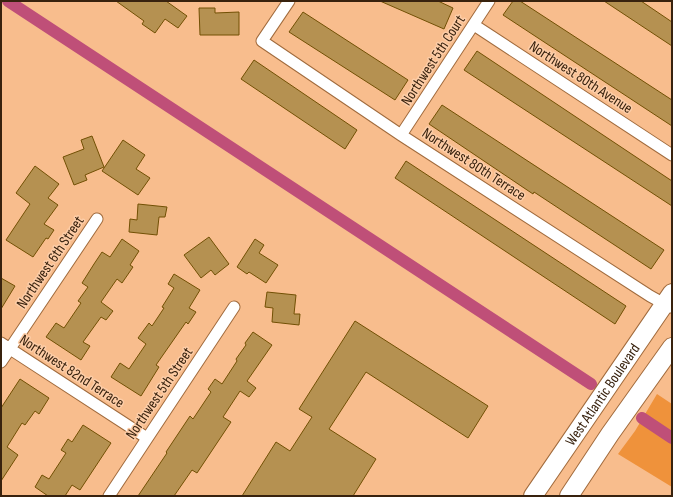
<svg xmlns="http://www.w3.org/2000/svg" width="673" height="497" font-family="'Sofia Sans Condensed',sans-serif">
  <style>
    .green { fill: #ef923b }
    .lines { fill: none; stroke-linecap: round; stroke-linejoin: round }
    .canal { stroke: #bf4f78; stroke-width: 12 }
    .building { fill: #b59151; stroke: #725004 }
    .minor-casing { stroke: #a16b3d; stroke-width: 13 }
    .primary-casing { stroke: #a16b3d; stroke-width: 20 }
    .minor { stroke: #fff; stroke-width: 11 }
    .primary { stroke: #fff; stroke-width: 18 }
    .labels { text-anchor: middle; stroke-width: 3; stroke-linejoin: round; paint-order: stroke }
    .street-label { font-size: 15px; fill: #38220e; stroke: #fdcda7 }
  </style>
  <rect width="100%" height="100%" fill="#f8bd8d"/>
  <!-- green -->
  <path class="green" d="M657,394L672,404V487L618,454L635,431Z"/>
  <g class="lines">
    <!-- canal -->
    <path class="canal" d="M8,1L591,384
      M642,418L672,438"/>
  </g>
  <!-- building -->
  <path class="building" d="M116,1H166L187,16L178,28L165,19L155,33L142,24L144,21Z
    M380,1H438L453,8L444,29Z
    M513,1H520L672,100V126L503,15Z
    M604,1H641L672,22V46Z
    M199,8H215V13L239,12V35H200Z
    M303,12L408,80L395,100L289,32Z
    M477,51L672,181V206L464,70Z
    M254,60L357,130L345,149L241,79Z
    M442,105L664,250L651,269L534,192L533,194L429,124Z
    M92,136L104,167L85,175L87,180L74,185L63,157L84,149L81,140Z
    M123,140L145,155L136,169L150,178L138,195L102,171Z
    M406,161L626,306L615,324L395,178Z
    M35,166L59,184L48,198L58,205L44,224L54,230L48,239L46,238L33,257L6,240L30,204L16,193Z
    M138,204L167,207L165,217H159L157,235L129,232L130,219L137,220Z
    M209,237L229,264L215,275L211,270L201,278L184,255Z
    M122,239L139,251L130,265L133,267L122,283L117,279L101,302L113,311L106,320L101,317L83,342L90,346L81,360L46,337L56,323L64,328L81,303L78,301L88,287L82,283L94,264L102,252L110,257Z
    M255,239L264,245L259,253L278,265L266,283L249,272L247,274L237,267Z
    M174,274L200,290L189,308L196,312L188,324L186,322L156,365L159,367L141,396L111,377L120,363L129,369L146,344L138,338L149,323L152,326L164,308L162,307L174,288L168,284Z
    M1,278L15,286L1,309Z
    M267,292L296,295L294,314H300L299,325L272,322L273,308L265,307Z
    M355,321L488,406L468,438L366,372L329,429L376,459L353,496H242L276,442L290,451L312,417L299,409Z
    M253,332L272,345L247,381L256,388L249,397L240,391L223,417L231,422L197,473L192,470L174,496H138L167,453L166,452L190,416L193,419L211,392L208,389L215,379L222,384L237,361L236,359L246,345L245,343Z
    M20,379L49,398L39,414L35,411L25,425L22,423L7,447L18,455L1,481V408Z
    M83,425L111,443L80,490L72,485L65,496H48L35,487L42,475L49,479L66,453L61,450L68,439L72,442Z"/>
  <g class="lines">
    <!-- minor casing -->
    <g class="minor-casing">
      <path id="minor" d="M289,1L262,41L401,135L650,296L670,307
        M474,25L672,155
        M401,135L489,1
        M1,343L147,438
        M1,362L97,219
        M109,496L234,307"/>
    </g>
    <!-- primary casing -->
    <g class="primary-casing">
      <g id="primary">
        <path id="s1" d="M533,496L672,293"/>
        <path d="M569,496L610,434L672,347"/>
      </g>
    </g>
    <!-- minor -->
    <use href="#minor" class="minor"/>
    <!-- primary -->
    <use href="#primary" class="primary"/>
  </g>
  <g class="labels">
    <!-- street labels -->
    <g class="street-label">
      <text transform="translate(433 60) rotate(-57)" y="5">Northwest 5th Court</text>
      <text transform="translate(581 77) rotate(33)" y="5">Northwest 80th Avenue</text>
      <text transform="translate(474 164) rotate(33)" y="5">Northwest 80th Terrace</text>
      <text transform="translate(50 262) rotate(-56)" y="5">Northwest 6th Street</text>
      <text transform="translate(72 371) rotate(33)" y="5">Northwest 82nd Terrace</text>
      <text transform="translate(159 393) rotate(-56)" y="5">Northwest 5th Street</text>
      <text dy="5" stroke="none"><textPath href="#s1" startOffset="123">West Atlantic Boulevard</textPath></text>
    </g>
  </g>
  <!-- border -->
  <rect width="673" height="497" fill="none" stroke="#38220e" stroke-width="4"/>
</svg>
